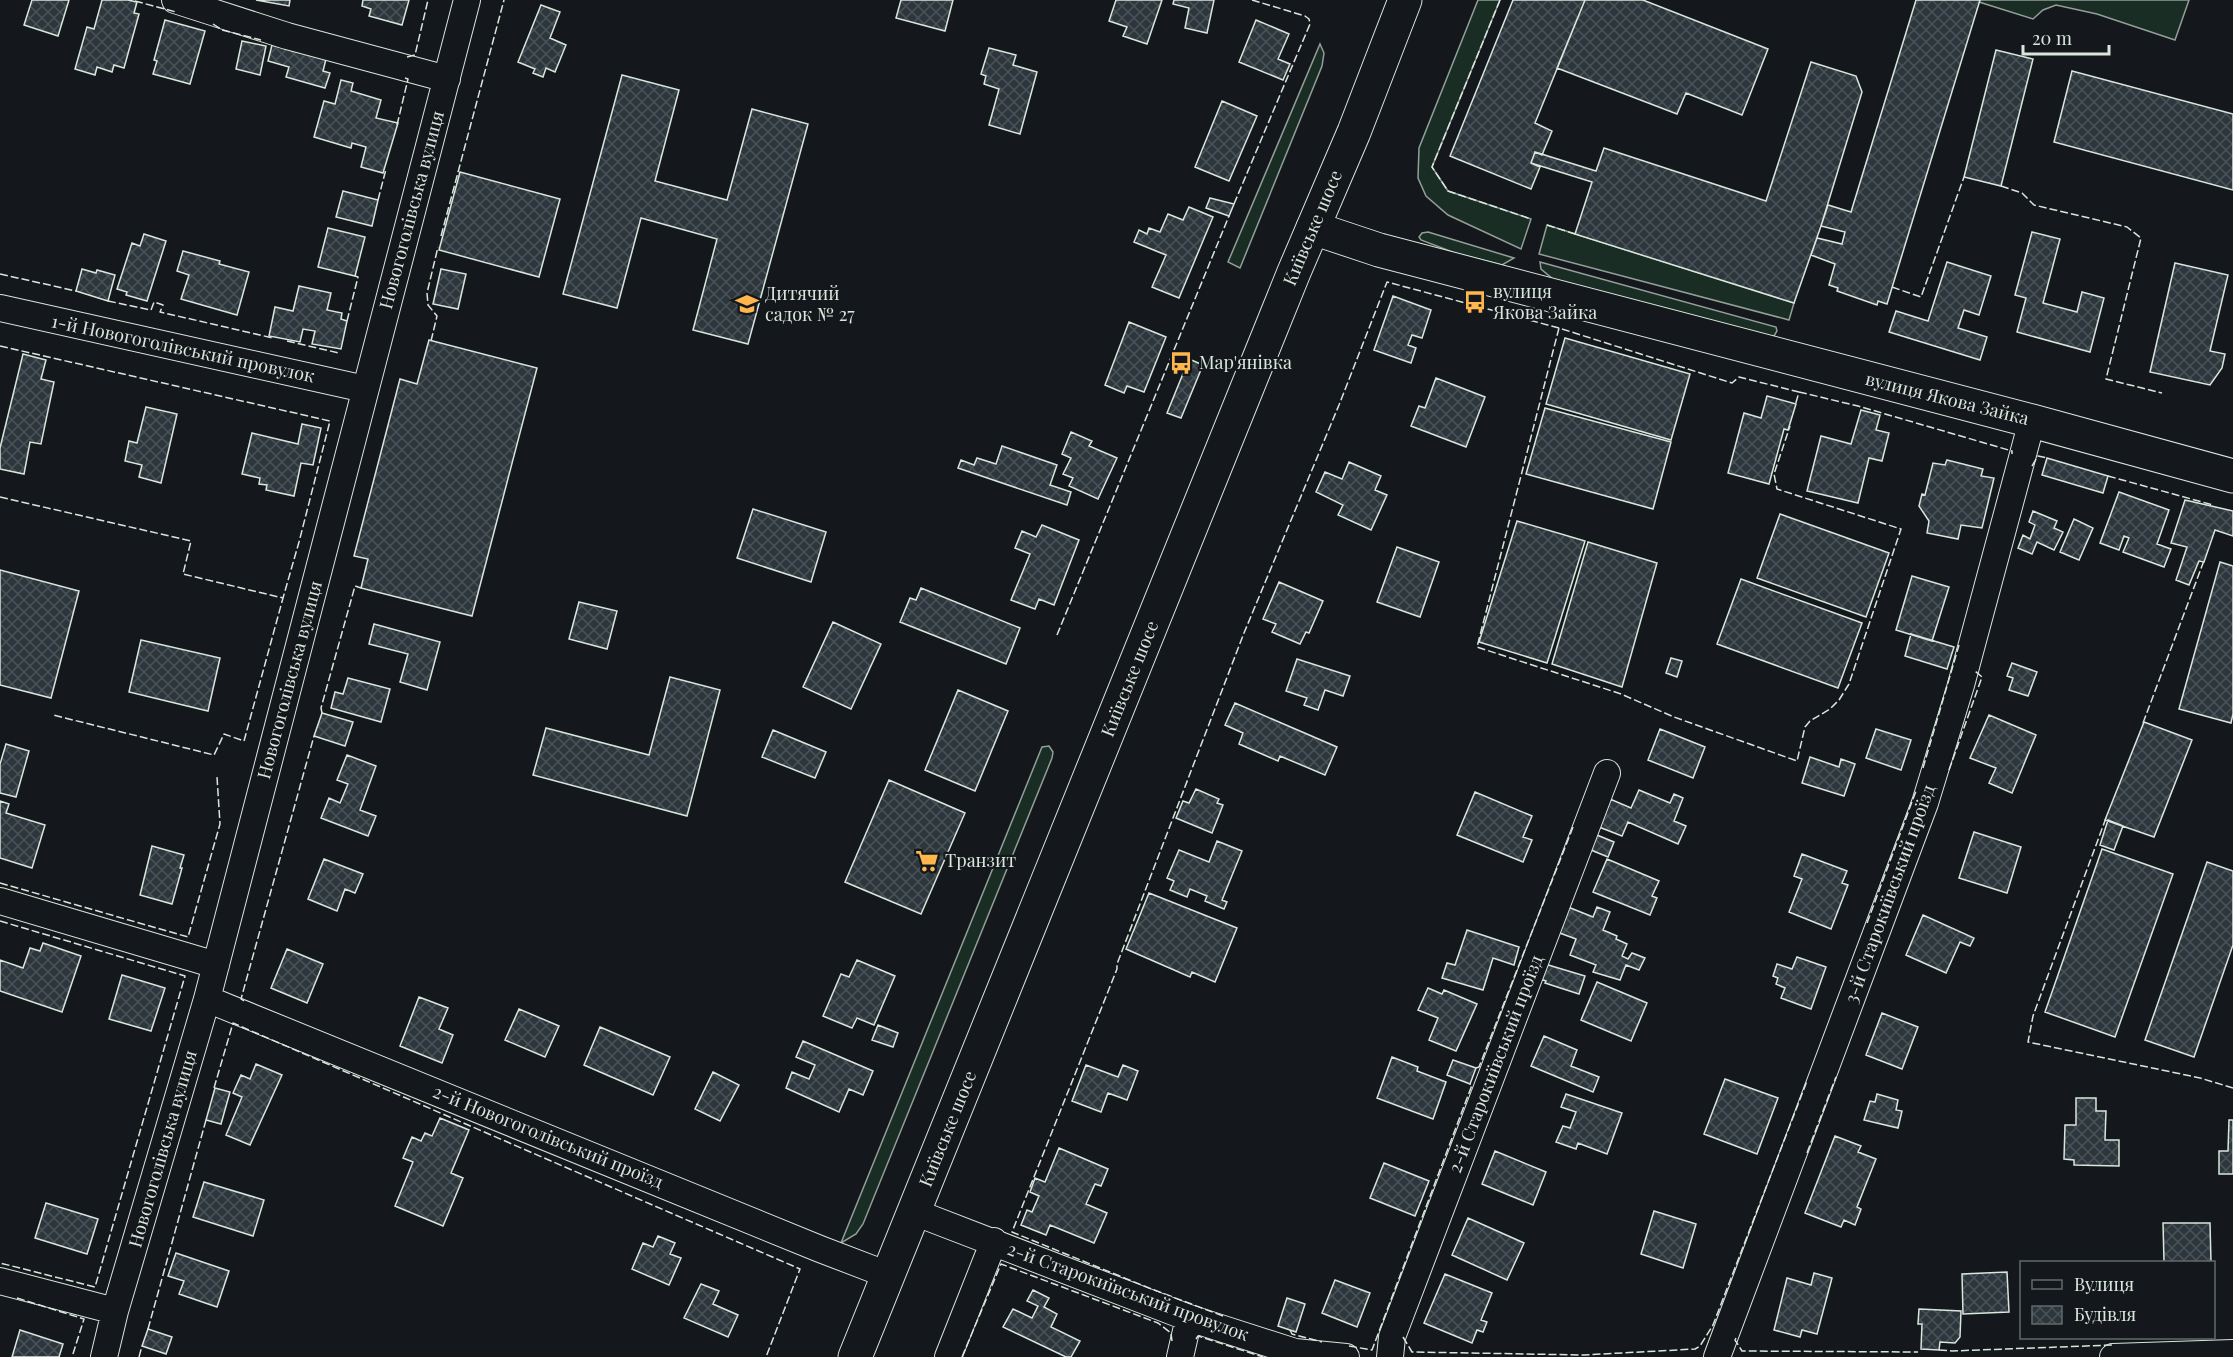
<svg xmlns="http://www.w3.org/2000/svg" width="2233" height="1357" font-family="'Playfair Display',serif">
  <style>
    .grass { fill: #1a2d24; stroke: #939e99; stroke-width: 1.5 }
    .building { fill: url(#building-cross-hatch); stroke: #d8e6dc; stroke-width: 1.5 }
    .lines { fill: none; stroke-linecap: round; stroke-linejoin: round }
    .street-casing { stroke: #d8e6dc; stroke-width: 28 }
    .secondary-casing { stroke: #d8e6dc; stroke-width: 35 }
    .primary-casing { stroke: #d8e6dc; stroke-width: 35 }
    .street { stroke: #14181c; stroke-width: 26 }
    .secondary { stroke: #14181c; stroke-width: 33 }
    .primary { stroke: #14181c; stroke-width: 33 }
    .fence { stroke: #d8e6dc; stroke-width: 1.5; stroke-dasharray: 8 3; stroke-linecap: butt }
    .labels { text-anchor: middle; stroke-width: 4.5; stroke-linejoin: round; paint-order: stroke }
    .street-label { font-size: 18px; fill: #d8e6dc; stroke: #14181c }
    .poi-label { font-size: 18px; fill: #d8e6dc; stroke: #14181c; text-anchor: start }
  </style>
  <defs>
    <pattern id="building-cross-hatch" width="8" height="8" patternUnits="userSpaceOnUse" patternTransform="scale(1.5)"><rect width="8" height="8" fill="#2c363c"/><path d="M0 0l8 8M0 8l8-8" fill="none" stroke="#4a5358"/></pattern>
  </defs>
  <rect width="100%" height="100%" fill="#14181c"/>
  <!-- grass -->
  <path class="grass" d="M1478,0H1500L1432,167L1448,191L1531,219L1521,249L1448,215L1426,196L1418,178L1419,148Z
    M1980,0H2189L2175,40L2097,14L2056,5L2043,10L2033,19L1979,2Z
    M1320,44L1324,53L1322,66L1240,268L1228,262Z
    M1547,225L1794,303L1789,320L1539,254Z
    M1428,232L1514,258L1502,265L1455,253L1421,240L1419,237L1422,233Z
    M1540,262L1776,327L1777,331L1774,336H1769L1553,279L1541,269Z
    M1049,746L1053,752L1052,758L863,1224L856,1234L841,1243L1042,747Z"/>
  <!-- building -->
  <path class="building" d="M32,0H69L58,36L24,25Z
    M102,0H128L137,2L134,13L139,14L124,68L114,65L112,72L97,67L95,75L75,69L87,27L94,29Z
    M256,0H290L289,6Z
    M363,0H409L402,25L369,16L371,9L362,6Z
    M901,0H953L945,31L896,18Z
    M1116,0H1162L1147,44L1123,36L1127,27L1109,21Z
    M1174,0H1214L1207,33L1185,28L1189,8L1173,4Z
    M1513,0H1585L1535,123L1552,131L1542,155L1535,152L1531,163L1540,167L1531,189L1450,156Z
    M1585,0H1643L1768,49L1742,115L1686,93L1677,114L1557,68Z
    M1916,0H1980L1887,304L1878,301L1877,305L1837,291L1838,288L1829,285L1835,264L1811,255L1817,238L1842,244L1845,232L1821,226L1828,205L1851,212Z
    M541,5L560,12L550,38L566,45L555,72L546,68L543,77L533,73L535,69L518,62Z
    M165,20L205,31L190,84L153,74L157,61L154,60Z
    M1256,20L1289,34L1278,59L1290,64L1283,80L1239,62Z
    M242,41L266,46L260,75L236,69Z
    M272,45L326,59L323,71L330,73L325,88L286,77L289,67L268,61Z
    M989,48L1016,55L1013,65L1037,72L1020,134L989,125L999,89L984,84L986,76L981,74Z
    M1996,50L2033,59L2001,186L1964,177Z
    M1811,62L1856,76L1862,92L1821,226L1794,303L1575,234L1592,182L1531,163L1535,152L1596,171L1604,148L1766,201Z
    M2072,71L2233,114V190L2054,142Z
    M622,75L679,90L655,181L727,200L752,109L808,124L748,344L693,330L717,239L641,218L617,308L563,294Z
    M341,80L353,83L351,91L381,100L376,118L398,123L383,173L361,167L366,147L352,143L351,148L314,137L324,101L335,104Z
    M1222,101L1257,116L1229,181L1195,167Z
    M460,172L560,199L539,277L439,250Z
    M343,191L378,200L372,226L336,217Z
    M1210,198L1234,204L1229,216L1206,208Z
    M1189,207L1213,217L1179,298L1152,287L1166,255L1134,242L1139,230L1147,234L1149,228L1160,232L1168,214L1183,220Z
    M328,228L365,237L355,276L318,267Z
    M2032,232L2060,239L2043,303L2077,312L2082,292L2104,298L2090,352L2017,332L2026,298L2015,295Z
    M144,234L166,241L147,301L126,295L127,292L117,289L132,243L140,246Z
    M183,251L220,261L219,264L249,272L237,315L181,299L189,275L177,271Z
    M1947,262L1991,276L1979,315L1964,310L1958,328L1987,337L1980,360L1889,332L1896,311L1928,321Z
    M2175,263L2228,275L2210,351L2225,354L2222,368L2210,385L2150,372Z
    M82,269L96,273L97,270L115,275L108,301L76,291Z
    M441,269L466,274L458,309L433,304Z
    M299,286L331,293L327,310L342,313L341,319L347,321L341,349L312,344L315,331L303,329L300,342L269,336L275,307L293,311Z
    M1393,296L1431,310L1422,338L1412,335L1408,345L1416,348L1411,363L1374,350Z
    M1129,322L1166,337L1144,392L1127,386L1124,393L1105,385Z
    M1565,338L1690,374L1671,440L1546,404Z
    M429,340L537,368L472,616L361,588L368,559L354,556L400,379L417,384Z
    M23,354L46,360L41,379L54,382L41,444L30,442L24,474L0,469V448Z
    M1189,359L1203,365L1181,418L1167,413Z
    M1436,378L1485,397L1466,447L1411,426L1419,406L1425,408Z
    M1767,396L1796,404L1788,430L1784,429L1769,484L1728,473L1744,413L1761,418Z
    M146,407L177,414L161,483L139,477L142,465L125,461L129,441L137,443Z
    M1545,408L1671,442L1653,509L1526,474Z
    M1861,410L1880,415L1876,430L1889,433L1882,461L1869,458L1858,503L1807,491L1821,436L1851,444Z
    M302,424L321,428L313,465L301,463L294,496L266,490L267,485L259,484L260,478L242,474L252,433L298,444Z
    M1071,432L1092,441L1089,446L1117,458L1098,499L1069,486L1073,478L1063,474L1071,458L1062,454Z
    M1002,446L1057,465L1050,485L1071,492L1067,505L958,468L961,460L974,465L977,458L996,464Z
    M2047,458L2108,476L2103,493L2042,475Z
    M1947,460L1983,469L1981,476L1994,478L1982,528L1961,525L1958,539L1927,533L1929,521L1919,506L1922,494L1925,495L1933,463L1945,465Z
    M1349,462L1381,476L1375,490L1387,495L1371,530L1338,515L1343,505L1316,492L1325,472L1342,479Z
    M2119,492L2169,510L2157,544L2171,549L2164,567L2123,552L2129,538L2124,536L2119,550L2100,543Z
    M2185,500L2233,511V536L2215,530L2204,562L2199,561L2189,585L2176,580L2187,547L2171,543Z
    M753,509L826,532L811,582L737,558Z
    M2033,511L2057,521L2054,528L2063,532L2054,550L2037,542L2032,554L2018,548L2023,535L2030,539L2035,525L2029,522Z
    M1780,514L1889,553L1866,617L1757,578Z
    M2074,519L2093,528L2079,560L2060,552Z
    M1517,521L1585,541L1547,663L1479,642Z
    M1042,525L1079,540L1054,605L1039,599L1035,609L1011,600L1030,554L1015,548L1022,531L1036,537Z
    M1588,542L1657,563L1622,687L1552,664Z
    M1397,547L1439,562L1420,617L1377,602Z
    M2220,562L2233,566V714L2231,723L2179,709Z
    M0,570L79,591L51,698L0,685Z
    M1912,576L1949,587L1932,641L1896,630Z
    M1741,579L1862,623L1838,688L1717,644Z
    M1279,582L1323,601L1309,633L1306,632L1300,644L1272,632L1276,624L1263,619Z
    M921,588L1020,628L1006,664L900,622L910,598L916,600Z
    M579,602L617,611L607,649L569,639Z
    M833,622L881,644L851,709L803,687Z
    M374,624L440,642L427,690L400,682L408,654L369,644Z
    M1911,634L1954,647L1947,669L1905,656Z
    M141,640L220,658L208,711L129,692Z
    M1671,658L1682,661L1677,677L1666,673Z
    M1297,659L1350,676L1343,696L1325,690L1318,710L1304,705L1307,698L1286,691Z
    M2012,663L2037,672L2028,696L2009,690L2013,678L2007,676Z
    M670,677L720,690L687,816L533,775L546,728L649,755Z
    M348,678L390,689L381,722L331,708L335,692L343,694Z
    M958,690L1008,711L975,791L925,770Z
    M1235,703L1337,747L1325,775L1280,756L1278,761L1239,744L1243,733L1225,725Z
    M322,713L353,722L345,746L314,736Z
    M1989,715L2036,735L2012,793L1989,783L1996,768L1970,758Z
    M2144,722L2192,740L2154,837L2105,820Z
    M1660,729L1705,747L1693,778L1648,760Z
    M1876,729L1911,740L1901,770L1866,758Z
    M773,730L826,752L815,778L762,757Z
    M6,744L29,751L16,797L0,793V764Z
    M347,755L376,766L360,810L376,816L368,836L321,818L329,798L340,803L348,784L337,780Z
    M1810,757L1839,767L1841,759L1855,764L1844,796L1802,783Z
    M889,780L965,813L921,914L845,882Z
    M1196,789L1219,799L1217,803L1223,805L1212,833L1176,818L1183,801L1189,803Z
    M1639,790L1670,803L1674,794L1683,798L1674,821L1686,826L1678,844L1628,822L1622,836L1599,827L1610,799L1631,808Z
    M1475,792L1532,816L1523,837L1532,840L1523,862L1457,835Z
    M0,801L9,804L6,813L45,825L32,868L0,858Z
    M2108,820L2123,826L2114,850L2100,845Z
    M1974,832L2021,847L2007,893L1959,878Z
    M1592,833L1614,842L1608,857L1586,848Z
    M1217,841L1242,851L1222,900L1227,902L1224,909L1205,901L1207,896L1190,889L1187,897L1170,890L1174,881L1167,878L1179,850L1209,862Z
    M152,846L184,855L180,868H182L172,904L140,895Z
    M2102,849L2173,874L2115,1037L2045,1012Z
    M1802,854L1847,871L1842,883L1848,885L1831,929L1789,912L1802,879L1794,876Z
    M324,859L363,874L355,893L345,889L337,911L308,899Z
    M1607,859L1659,881L1652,896L1657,898L1650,915L1593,892Z
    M2207,862L2233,871V945L2194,1057L2145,1040Z
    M1149,893L1237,928L1215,982L1192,972L1190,977L1126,949Z
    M1568,907L1593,917L1597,907L1610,912L1603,930L1617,936L1616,939L1627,944L1622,956L1628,959L1632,953L1645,958L1639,970L1626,965L1620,980L1593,972L1596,965L1570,955L1576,939L1557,932Z
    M1923,915L1974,938L1970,946L1960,942L1946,973L1906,955Z
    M1467,930L1519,947L1514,965L1493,958L1483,990L1442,978L1447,963L1455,965Z
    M43,943L81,956L62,1012L0,991V960L23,968L30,948L40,951Z
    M287,949L323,964L307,1003L271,988Z
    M1797,957L1826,967L1811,1009L1781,998L1785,988L1776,984L1778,978L1773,976L1777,964L1792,969Z
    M857,960L895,976L874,1025L857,1018L852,1028L823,1016L841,974L849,977Z
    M1545,964L1585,976L1579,994L1545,983L1546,981L1540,979Z
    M122,975L165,988L151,1031L109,1019Z
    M1597,982L1647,1003L1631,1041L1581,1020Z
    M1428,988L1442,994L1444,990L1477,1004L1456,1051L1429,1040L1438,1018L1418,1010Z
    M419,997L448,1008L439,1029L453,1035L442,1063L400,1046Z
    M519,1009L559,1026L545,1057L505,1040Z
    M1882,1013L1918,1027L1902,1069L1866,1055Z
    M878,1025L898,1033L893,1047L872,1040Z
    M600,1027L670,1057L653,1095L584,1065Z
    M1544,1036L1577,1050L1571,1066L1599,1077L1593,1092L1531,1066Z
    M803,1041L873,1071L863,1095L849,1089L839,1112L786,1088L792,1072L809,1079L815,1065L796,1057Z
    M1392,1057L1418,1067L1417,1071L1446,1082L1433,1119L1377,1098Z
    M1453,1060L1476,1068L1470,1084L1447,1075Z
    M256,1064L282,1075L250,1145L226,1135L242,1097L233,1093L241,1075L250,1079Z
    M1086,1065L1118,1077L1123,1065L1138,1071L1127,1100L1108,1093L1101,1112L1072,1101Z
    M713,1072L739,1085L720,1121L695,1109Z
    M1725,1079L1778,1098L1757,1154L1704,1134Z
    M215,1088L230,1092L221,1124L206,1120Z
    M1566,1094L1622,1113L1607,1154L1578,1143L1576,1149L1556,1142L1563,1126L1570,1128L1576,1112L1561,1107Z
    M1877,1094L1898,1100L1896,1110L1902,1111L1898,1128L1864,1120L1870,1101L1875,1102Z
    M2076,1098H2096V1111H2106L2105,1140H2119V1166L2074,1165V1160L2064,1159L2065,1125H2076Z
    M440,1118L469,1130L451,1173L463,1178L443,1226L395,1206L413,1162L403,1158L412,1137L421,1141L425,1133L432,1136Z
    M2229,1120H2233V1174H2219V1151H2228Z
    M1835,1136L1861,1146L1858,1152L1876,1159L1857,1207L1861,1209L1855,1225L1844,1220L1841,1227L1805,1213Z
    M1059,1148L1108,1169L1101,1186L1095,1184L1086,1204L1107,1213L1094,1243L1050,1225L1046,1235L1021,1225L1027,1210L1032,1212L1039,1196L1030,1192L1035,1178L1045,1182Z
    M1495,1151L1546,1172L1533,1205L1482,1184Z
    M1384,1163L1429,1181L1415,1216L1370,1198Z
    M204,1182L264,1200L253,1236L193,1217Z
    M46,1203L98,1219L87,1254L35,1238Z
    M1654,1211L1696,1224L1683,1268L1641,1254Z
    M1468,1218L1524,1243L1507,1280L1452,1255Z
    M2163,1223H2210L2211,1262H2164Z
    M658,1236L675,1243L670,1254L681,1258L669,1285L632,1269L643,1243L653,1247Z
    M176,1253L229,1271L217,1307L179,1294L184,1281L168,1276Z
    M2007,1272L2009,1312L1963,1314L1962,1274Z
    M1814,1273L1832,1278L1817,1334L1802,1330L1800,1337L1774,1330L1787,1278L1811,1285Z
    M1445,1274L1492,1293L1481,1320L1487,1322L1483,1332L1477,1330L1472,1343L1424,1323Z
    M1335,1280L1370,1293L1357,1327L1322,1313Z
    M701,1284L719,1291L713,1304L738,1315L728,1337L684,1318Z
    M1033,1290L1049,1298L1044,1307L1057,1314L1051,1327L1080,1341L1071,1357H1066L1003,1327L1013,1309L1032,1318L1038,1306L1027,1301Z
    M1287,1298L1305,1304L1296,1332L1278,1326Z
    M1919,1309L1961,1311L1960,1337L1955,1343L1940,1342L1939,1350L1921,1349L1922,1324H1918Z
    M148,1329L172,1337L166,1354L142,1346Z
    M20,1330L63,1344L59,1357H12Z"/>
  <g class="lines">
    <!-- street casing -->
    <g class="street-casing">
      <path id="street" d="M175,0L287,36L447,79
        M0,308L365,389
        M0,901L216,965
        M207,999L820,1249L888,1275
        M914,1212L1189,1318L1295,1352L1346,1357
        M0,1281L115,1311
        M104,1357L115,1311L207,999L467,0
        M948,1357L994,1241
        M1180,1357L1189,1318
        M1390,1357L1392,1337L1607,773
        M1717,1357L1925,803L1961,685L2032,421
        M2113,1357L2233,1353"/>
    </g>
    <!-- secondary casing -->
    <g class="secondary-casing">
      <path id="secondary" d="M1313,228L1379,250L2032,421L2233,476"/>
    </g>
    <!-- primary casing -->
    <g class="primary-casing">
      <path id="primary" d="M855,1357L1294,272L1354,132L1405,0"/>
    </g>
    <!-- street -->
    <use href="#street" class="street"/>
    <!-- secondary -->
    <use href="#secondary" class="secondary"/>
    <!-- primary -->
    <use href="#primary" class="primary"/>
    <!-- fence -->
    <path class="fence" d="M1500,0L1432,167L1448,191L1531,219
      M135,1L176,12
      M213,24L222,30L261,40
      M407,57L415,55L428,0
      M397,125L408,79L405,78
      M2001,186L2022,193L2034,205L2127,227L2141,238L2106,379L2162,393
      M378,200L386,169
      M1234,204L1310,24L1309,19L1305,16L1252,0
      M1547,225L1575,234
      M441,236L504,0
      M0,274L76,291
      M1892,287L1921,297L1964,177
      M108,301L151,310L154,302L163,305L160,312L273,338
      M347,321L358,277L355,276
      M1559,328L1477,647L1621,694L1674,717L1797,761L1805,727L1810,721L1830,709L1839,700L1849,684L1901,529L1777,489L1774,474L1790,426
      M287,341L339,353
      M431,341L437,316L428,305L427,293L438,247
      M0,346L330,421L299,542L283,598
      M1799,392L1858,406L2012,451V454
      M2032,466L2038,456L2047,458
      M2108,476L2213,505
      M0,497L191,541L183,574L283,598L244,741L224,734L214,755L53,715
      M1057,635L1229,216
      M322,713L321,708L355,586L361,588
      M2143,723L2205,558
      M1923,768L1959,645
      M1949,770L1982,677L1975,671
      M2106,818L2033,1016L2028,1042L2200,1078L2233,1088
      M0,883L188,937L220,824L217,777
      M0,921L185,976L95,1287L0,1263
      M1867,923L1916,791
      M244,1001L241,999L314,736
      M1476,1068L1479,1067L1573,827
      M214,1088L233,1023L800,1269L766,1357
      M1807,1153L1836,1077
      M17,1298L84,1319L72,1357
      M1223,1316L1149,1288L1012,1232L1117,969V964L1244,633L1339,405L1387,282L1559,328L1732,383L1739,377L1799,392L1795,406
      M148,1329L206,1120
      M1290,1330L1292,1334L1322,1342
      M1403,1337L1412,1352L1584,1355L1695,1349L1700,1346L1713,1325L1807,1081
      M1736,1338L1735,1340L1742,1351L1918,1352
      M1196,1339L1198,1336L1263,1357
      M1349,1346L1372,1350L1472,1085L1470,1084
      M1939,1350L1952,1351L2113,1345
      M139,1357L142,1346
      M962,1357L1001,1264L1158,1323L1171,1333L1172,1341"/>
  </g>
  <!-- icons -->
  <defs>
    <g id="bus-bare" transform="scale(1.8)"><path d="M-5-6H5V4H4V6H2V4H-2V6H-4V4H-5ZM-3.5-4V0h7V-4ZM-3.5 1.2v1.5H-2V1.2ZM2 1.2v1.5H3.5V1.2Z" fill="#ffb74d" stroke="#14181c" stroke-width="2.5" paint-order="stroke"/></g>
    <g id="school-bare" transform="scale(1.8)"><path d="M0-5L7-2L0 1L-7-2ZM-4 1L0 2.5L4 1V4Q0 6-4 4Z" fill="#ffb74d" stroke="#14181c" stroke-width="2.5" paint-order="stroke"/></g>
    <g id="supermarket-bare" transform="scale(1.8)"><path d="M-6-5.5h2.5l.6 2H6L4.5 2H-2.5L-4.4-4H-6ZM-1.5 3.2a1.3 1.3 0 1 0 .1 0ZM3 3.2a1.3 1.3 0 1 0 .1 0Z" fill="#ffb74d" stroke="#14181c" stroke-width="2.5" paint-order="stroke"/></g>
  </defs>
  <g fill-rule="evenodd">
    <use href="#bus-bare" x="1475" y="302"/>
    <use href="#school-bare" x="747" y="304"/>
    <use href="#bus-bare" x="1181" y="363"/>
    <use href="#supermarket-bare" x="927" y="861"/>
  </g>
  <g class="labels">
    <!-- street labels -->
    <g class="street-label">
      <text transform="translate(412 210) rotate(-75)" y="6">Новогоголівська вулиця</text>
      <text transform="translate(1313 228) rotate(-67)" y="6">Київське шосе</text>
      <text transform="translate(183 349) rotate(12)" y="6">1-й Новогоголівський провулок</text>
      <text transform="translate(1947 399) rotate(14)" y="6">вулиця Якова Зайка</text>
      <text transform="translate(1130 679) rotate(-68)" y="6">Київське шосе</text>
      <text transform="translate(290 680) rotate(-75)" y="6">Новогоголівська вулиця</text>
      <text transform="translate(1890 894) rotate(-70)" y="6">3-й Старокиївський проїзд</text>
      <text transform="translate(1496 1064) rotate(-69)" y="6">2-й Старокиївський проїзд</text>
      <text transform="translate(948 1129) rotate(-68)" y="6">Київське шосе</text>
      <text transform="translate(548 1137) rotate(22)" y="6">2-й Новогоголівський проїзд</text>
      <text transform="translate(163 1149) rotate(-74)" y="6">Новогоголівська вулиця</text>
      <text transform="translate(1128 1292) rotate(20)" y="6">2-й Старокиївський провулок</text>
    </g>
    <!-- poi labels -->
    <g class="poi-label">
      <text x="1493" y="298">вулиця<tspan x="1493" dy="21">Якова Зайка</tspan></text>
      <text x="765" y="300">Дитячий<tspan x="765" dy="21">садок № 27</tspan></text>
      <text x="1199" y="369">Мар'янівка</text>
      <text x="945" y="867">Транзит</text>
    </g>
  </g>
  <!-- legend -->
  <rect x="2020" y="1261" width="195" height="78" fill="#14181c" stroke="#626a69" stroke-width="1.5"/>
  <rect x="2032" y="1280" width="30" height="9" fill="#14181c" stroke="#626a69" stroke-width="1.5"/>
  <text x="2074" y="1291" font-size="18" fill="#d8e6dc">Вулиця</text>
  <rect x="2032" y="1306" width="30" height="18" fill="url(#building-cross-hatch)" stroke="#626a69" stroke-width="1.5"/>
  <text x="2074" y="1321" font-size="18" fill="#d8e6dc">Будівля</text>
  <!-- scale -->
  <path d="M2023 45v9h86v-9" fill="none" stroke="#d8e6dc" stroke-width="3"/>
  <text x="2032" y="45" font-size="18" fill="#d8e6dc" stroke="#14181c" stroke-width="4.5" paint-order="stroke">20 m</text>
</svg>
